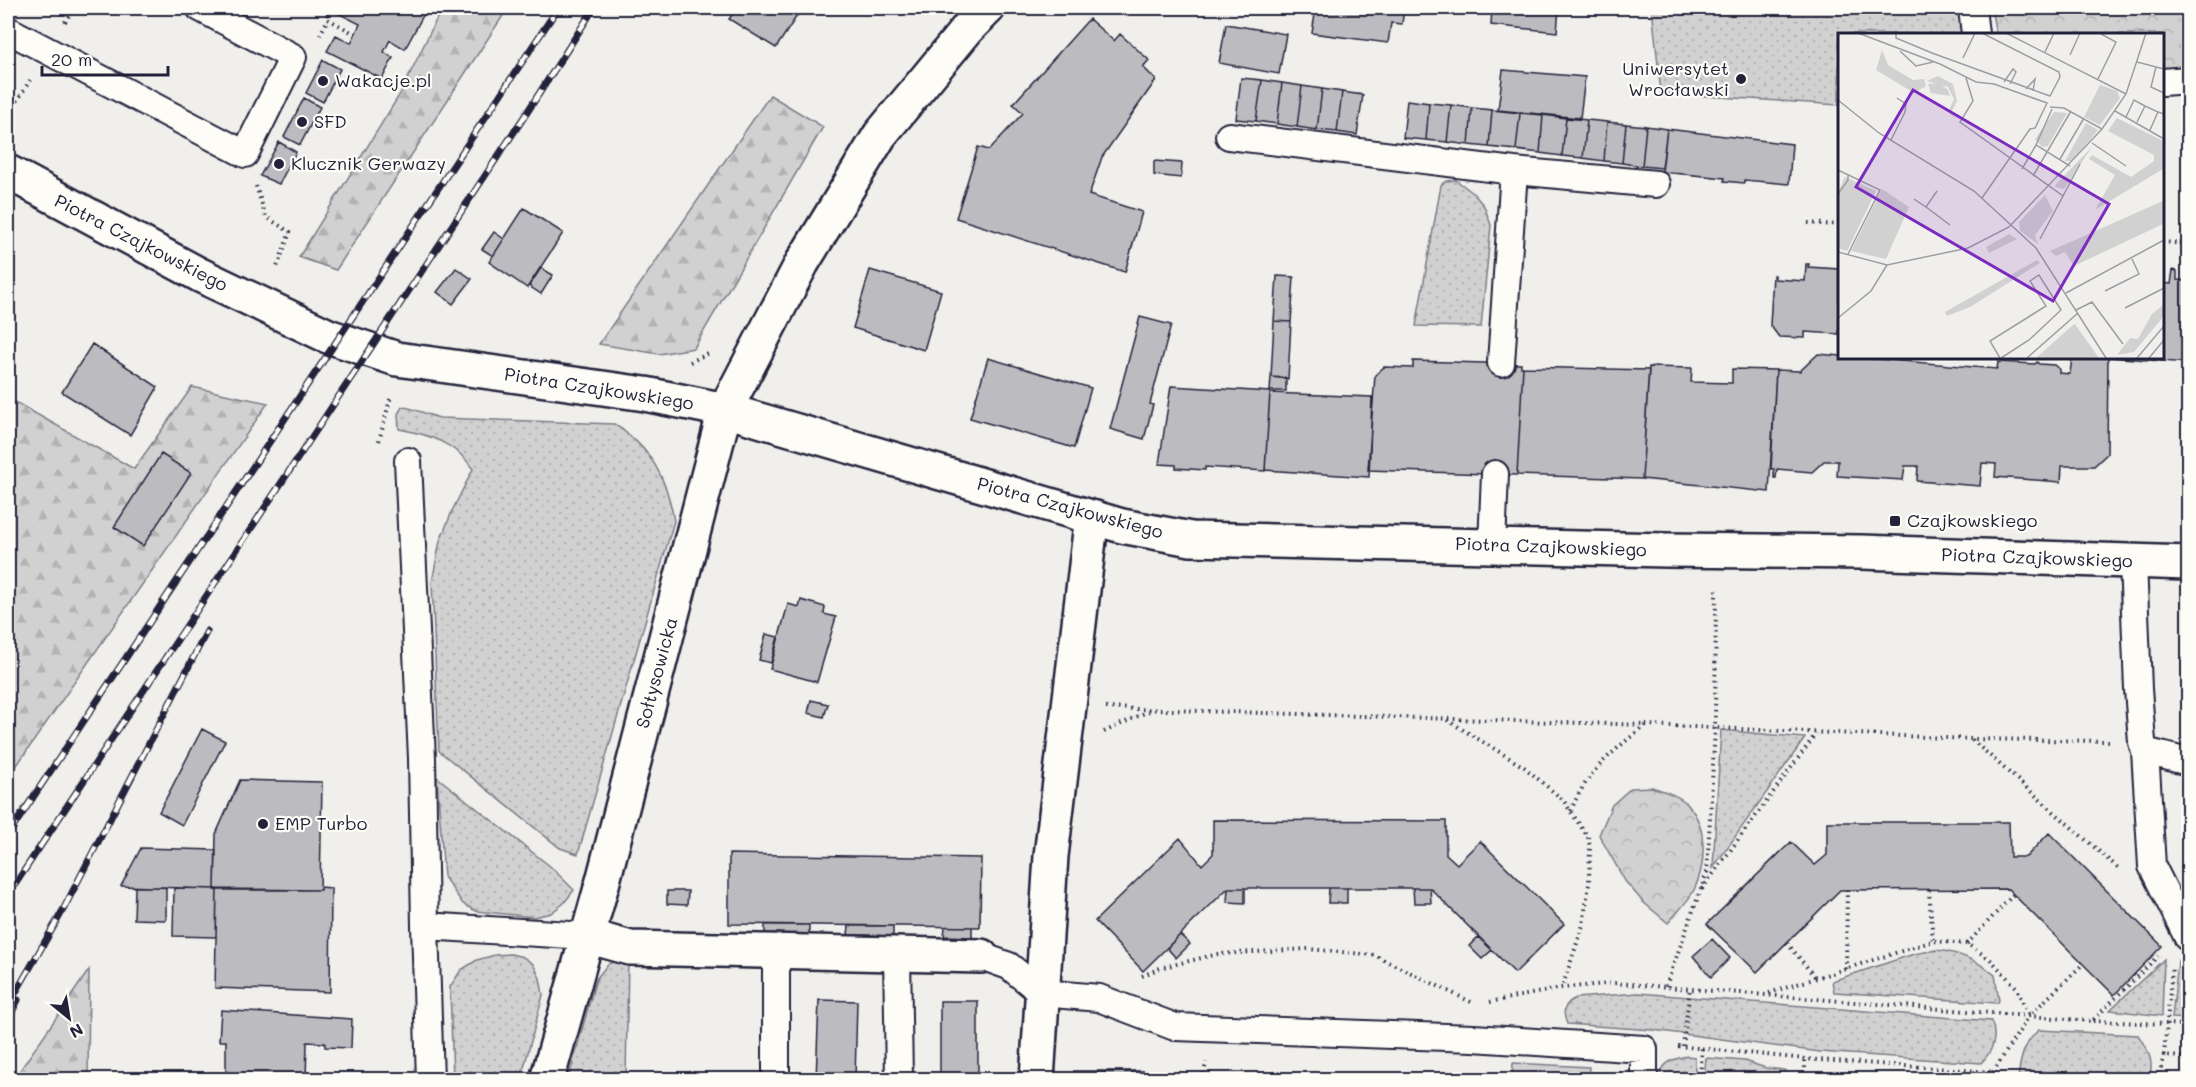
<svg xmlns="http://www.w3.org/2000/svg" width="2196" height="1087" font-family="Mali,sans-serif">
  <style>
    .grass { fill: url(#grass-dots); stroke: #7a7a86; stroke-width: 1.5 }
    .forest { fill: url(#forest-firs); stroke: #7a7a86; stroke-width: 1.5 }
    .park { fill: url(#park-crowns); stroke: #7a7a86; stroke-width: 1.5 }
    .garden { fill: #d2d1d1; stroke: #7a7a86; stroke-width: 1.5 }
    .building { fill: #bcbcc0; stroke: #22223b; stroke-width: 1.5 }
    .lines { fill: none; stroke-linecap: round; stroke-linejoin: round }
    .service-casing { stroke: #22223b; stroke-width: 30 }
    .minor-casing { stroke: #22223b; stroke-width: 38 }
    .tertiary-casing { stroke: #22223b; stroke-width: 38 }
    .path { stroke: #22223b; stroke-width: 4; stroke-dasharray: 1.5 4.5; stroke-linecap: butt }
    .service { stroke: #fdfcf7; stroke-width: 26 }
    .minor { stroke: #fdfcf7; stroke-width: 33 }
    .tertiary { stroke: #fdfcf7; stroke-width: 33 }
    .rail-casing { stroke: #22223b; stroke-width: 7 }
    .rail { stroke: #fdfcf7; stroke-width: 4.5; stroke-dasharray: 14; stroke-linecap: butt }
    .poi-dot { fill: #22223b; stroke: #fdfcf7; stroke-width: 2 }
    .labels { text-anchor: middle; stroke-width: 4.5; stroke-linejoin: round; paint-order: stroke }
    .poi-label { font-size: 18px; fill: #22223b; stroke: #fdfcf7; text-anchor: start }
    .street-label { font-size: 18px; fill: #22223b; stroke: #fdfcf7 }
    .inset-road { fill: none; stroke: #9e9da5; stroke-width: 1.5 }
    .view { fill: #7b2cbf; fill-opacity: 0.15; stroke: #7b2cbf; stroke-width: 3 }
    .inset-edge { fill: none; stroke: #22223b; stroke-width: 3 }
  </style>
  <defs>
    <pattern id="grass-dots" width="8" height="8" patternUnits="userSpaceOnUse" patternTransform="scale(1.5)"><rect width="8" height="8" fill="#d2d1d1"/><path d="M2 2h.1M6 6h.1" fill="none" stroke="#b4b3b4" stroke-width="1.8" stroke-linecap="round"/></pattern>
    <pattern id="forest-firs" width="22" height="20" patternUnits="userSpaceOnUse" patternTransform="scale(1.5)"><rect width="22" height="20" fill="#d2d1d1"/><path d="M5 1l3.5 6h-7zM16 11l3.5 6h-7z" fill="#b4b3b4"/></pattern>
    <pattern id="park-crowns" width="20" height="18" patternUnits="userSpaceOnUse" patternTransform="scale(1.5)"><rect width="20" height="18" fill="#d2d1d1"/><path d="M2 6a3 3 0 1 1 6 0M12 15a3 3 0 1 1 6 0" fill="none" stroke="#b4b3b4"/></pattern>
  </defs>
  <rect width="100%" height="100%" fill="#f0efec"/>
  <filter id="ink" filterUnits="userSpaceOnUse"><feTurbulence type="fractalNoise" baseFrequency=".0167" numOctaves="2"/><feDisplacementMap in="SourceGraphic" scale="12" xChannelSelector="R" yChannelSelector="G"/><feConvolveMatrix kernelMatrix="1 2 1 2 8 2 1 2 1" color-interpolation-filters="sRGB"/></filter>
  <g filter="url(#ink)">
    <!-- grass -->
    <path class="grass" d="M1652,8H1961L1963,34H1839V105L1661,93Z
      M1456,180L1473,193L1484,206L1491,225L1481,327L1416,326L1441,185L1446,181Z
      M402,407C415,408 427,415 440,418L614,424C651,448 667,478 674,521L578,854L560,848L439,751L432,582L440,541L453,509L473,469C456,443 427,434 399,429L398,414Z
      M1721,730L1805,738L1713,868Z
      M437,777L551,867L574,890L564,903L551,913L534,917L476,911L463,904L444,877Z
      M1936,950C1958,952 1978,961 1995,975L1999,1001L1997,1003L1834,992L1832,981L1914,954Z
      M511,954L523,957L533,964L540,978L543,995L521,1079H453L450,987L461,970L477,960L495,955Z
      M628,957L626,1079L568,1080L596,979L608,964Z
      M2164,959L2162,1016L2110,1010Z
      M2178,961L2188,977V1019L2172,1018Z
      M1638,993L1991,1021C1998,1036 1993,1051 1981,1063L1820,1052L1653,1030L1567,1024C1562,1012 1563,1004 1576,998Z
      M2039,1030L2138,1035C2148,1051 2155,1061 2149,1079H2018C2020,1061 2023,1043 2039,1030Z
      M1687,1056L1695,1057V1079H1660C1660,1063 1673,1059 1687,1056Z
      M1706,1058L1744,1061L1766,1068L1784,1070L1795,1079H1704Z"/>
    <!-- forest -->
    <path class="forest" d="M442,8H508L336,270L299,257L400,94Z
      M770,95L823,127L694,348L659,354L599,344Z
      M192,387L268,403L8,778V398L134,469Z
      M89,970L88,1079H14Z"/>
    <!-- park -->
    <path class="park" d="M1991,8H2188V68L2162,70V34H1996Z
      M1652,787C1664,791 1681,796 1689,806C1708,828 1706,865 1694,890C1688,902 1676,913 1668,923L1643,902L1625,881L1599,835L1612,805L1631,788Z"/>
    <!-- garden -->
    <path class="garden" d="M1513,1063L1589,1067L1588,1079H1512Z"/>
    <!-- building -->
    <path class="building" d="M328,8H427L405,49L390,40L384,52L393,58L382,79L327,51L336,35L351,43L360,24Z
      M737,8H802L776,48L729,19Z
      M1316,8H1404L1402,24L1391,23L1388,43L1312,33Z
      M1492,8H1559L1557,32L1491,25Z
      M1089,19L1114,41L1120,34L1149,60L1143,67L1156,80L1102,157L1089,195L1142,212L1125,272L956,218L978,147L989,150L1023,113L1013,104Z
      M1226,24L1286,34L1279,74L1219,63Z
      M323,60L340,69L323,102L306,93Z
      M1503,70L1585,77L1580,118L1498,110Z
      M1241,78L1262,80L1256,121L1236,119Z
      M1262,80L1282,83L1277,124L1256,121Z
      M1282,83L1302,86L1297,127L1277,124Z
      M1302,86L1322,89L1317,130L1297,127Z
      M1322,89L1342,92L1337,132L1317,130Z
      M1342,92L1363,95L1357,135L1337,132Z
      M304,98L320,107L300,145L284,137Z
      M1407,100L1429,103L1426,140L1403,138Z
      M1429,103L1451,105L1447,142L1426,140Z
      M1451,105L1472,108L1469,145L1447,142Z
      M1472,108L1492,110L1489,147L1469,145Z
      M1492,110L1520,113L1516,150L1489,147Z
      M1520,113L1543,115L1540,153L1516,150Z
      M1543,115L1566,118L1562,156L1540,153Z
      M1566,118L1587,120L1583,158L1562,156Z
      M1587,120L1607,122L1604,161L1583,158Z
      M1607,122L1626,124L1622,163L1604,161Z
      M1626,124L1646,126L1642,166L1622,163Z
      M1646,126L1667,129L1662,168L1642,166Z
      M1667,129L1792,144L1789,184L1744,180V183L1724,181L1725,178L1662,172Z
      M279,142L296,152L279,184L260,176Z
      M1154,161L1182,163L1181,178L1154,175Z
      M524,208L563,233L527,288L489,262Z
      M494,232L504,239L493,256L482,249Z
      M1806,264H1809L1808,267L1839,269V334L1805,332V338L1779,337L1770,325L1773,275H1775V279L1805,281Z
      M456,268L472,279L453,304L437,292Z
      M541,268L553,275L541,294L529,286Z
      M870,270L941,291L924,350L853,328Z
      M2173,270L2177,271V280L2188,281V363L2108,357L2107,454L2094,466H2062L2061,482L1995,477L1996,464L1982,463L1980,486L1917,481L1918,466H1905L1903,480L1837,476L1838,461H1824L1812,472L1777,469L1776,478H1774V469H1771L1776,370L1800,371L1818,354L1997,369L1998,362L2035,364L2037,362L2039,364L2054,365L2059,369V373L2070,374L2072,357H2162V283L2171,284Z
      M1277,276L1294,277L1291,322L1274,321Z
      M1140,317L1171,325L1150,404L1153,405L1144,439L1110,429Z
      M1274,321L1291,322L1288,379L1271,377Z
      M92,344L158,387L130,435L62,392Z
      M1855,357H1903V361Z
      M988,358L1091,388L1074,448L970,418Z
      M1413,361L1521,364V367H1523L1517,475L1368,470L1375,375L1384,367L1413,368Z
      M1523,367L1649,370L1642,479L1517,475Z
      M1649,367L1692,368L1691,382L1732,383V369L1776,370L1769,492L1642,479Z
      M1271,377L1286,378V391H1270Z
      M1171,386L1270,392L1265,471L1205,467V470L1176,468V465L1159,464Z
      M1270,393L1372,397L1369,477L1265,470Z
      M161,454L191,473L143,546L114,527Z
      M801,600L825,607L824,614L836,617L817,682L770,669L788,604L799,607Z
      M766,634L778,637L771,663L759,660Z
      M811,700L828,704L824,717L808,713Z
      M202,729L225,741L182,825L159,812Z
      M240,780L322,782L320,890H215L216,834Z
      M1213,820L1446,821V854L1457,864L1480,841L1564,924L1515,973L1430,888H1228L1143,971L1095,921L1180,838L1202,865L1213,854Z
      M1827,822H2009L2010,857H2026L2049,833L2162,946L2114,995L2008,889L1840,890L1757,972L1707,924L1791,842L1815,865L1827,855Z
      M141,848L216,850L215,889L121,886Z
      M729,854L981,858L980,927L729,924Z
      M135,887H166V920L134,919Z
      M320,887L331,888L330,992L215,988L217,889L320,890Z
      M174,888L217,889L216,937L173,936Z
      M1228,888H1245V903L1227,902Z
      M1329,888H1347V903H1328Z
      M1413,888H1430L1431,903H1414Z
      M667,891H688L687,905L667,904Z
      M765,925H809V935L765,934Z
      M849,926H893V936L848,935Z
      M945,927H972V937L944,936Z
      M1180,935L1190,944L1176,958L1167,948Z
      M1478,937L1492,950L1482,959L1469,946Z
      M1712,939L1730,958L1711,977L1693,956Z
      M819,1000L857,1001L855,1080H816Z
      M940,1001H978V1080H940Z
      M221,1010L352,1019L351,1048L325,1047V1043L307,1042L306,1080H226V1041H219Z
      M1074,1071H1143V1080H1074Z
      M651,1074L730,1076V1080H651Z
      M730,1076H763V1080H730Z"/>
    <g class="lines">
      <!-- service casing -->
      <g class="service-casing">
        <path id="service" d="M1972,8L1975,34
          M8,30L245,154L293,57L200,8
          M2162,82L2188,80
          M1229,136L1514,171
          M1501,363L1514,171L1656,184
          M408,461L422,758L425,926L587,936
          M1492,545L1495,474
          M2133,561L2138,689L2142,742L2145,751L2152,866L2188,938
          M2145,751L2188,762
          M425,926L430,1080
          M776,952V1080
          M897,954L899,1080
          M981,956L1009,966L1042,993L1099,998L1175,1027L1473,1038L1644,1049V1080"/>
      </g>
      <!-- minor casing -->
      <g class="minor-casing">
        <path id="minor" d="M725,410L802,263L880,135L968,28L988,8
          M587,936L630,948L981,956
          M1037,1080L1051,856L1090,532L1095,518"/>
      </g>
      <!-- tertiary casing -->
      <g class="tertiary-casing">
        <path id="tertiary" d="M8,172L200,275L328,336L397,359L645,394L725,410L1122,526L1191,539L1666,550L1861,552L2188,563
          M547,1080L603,881L725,410"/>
      </g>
      <!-- path -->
      <path class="path" d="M319,8L327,11L328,19
        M65,22L74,8
        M320,35L328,19L355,34
        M8,117L30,80
        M256,186L266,217L290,232L276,270
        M1808,223L1839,225
        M2162,242L2188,244
        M690,362L710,353
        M379,441L391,396
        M1106,708L1646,725L1971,739L2109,741
        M1447,720L1524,767L1563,800L1588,837L1590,847L1589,884L1583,925L1562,988
        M1104,732L1151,710
        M1972,740L2118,868
        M1571,811C1586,771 1613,752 1645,725
        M1702,889L1816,734
        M1929,890L1933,941
        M1787,943L1816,978
        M1967,944L2013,895
        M1846,969L1847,890
        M1142,976L1160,968L1218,954L1308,949L1374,955L1471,1002
        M1666,986L1707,872L1715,728L1716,589
        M1769,993L1933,941L1967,944L1990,959L2016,987L2029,1016
        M1490,1002L1562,988L1616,983L2029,1016L2083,964
        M2093,1021L2188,1025
        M1678,1046L1805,1059L1993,1072L1999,1080
        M1683,1046L1690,988
        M2164,1055L2172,969
        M1993,1072L2029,1016L2092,1021L2158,956
        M1203,1080L1206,1062
        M1700,1080L1702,1048
        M1805,1080V1059
        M2158,1080L2164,1055L2188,1058"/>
      <!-- service -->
      <use href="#service" class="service"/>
      <!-- minor -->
      <use href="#minor" class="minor"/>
      <!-- tertiary -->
      <use href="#tertiary" class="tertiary"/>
      <!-- rail casing -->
      <g class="rail-casing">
        <path id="rail" d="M8,835L558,8
          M8,895L526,114L594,8
          M8,1006L62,912L207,631
          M8,1020L18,1000"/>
      </g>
      <!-- rail -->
      <use href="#rail" class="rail"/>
    </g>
  </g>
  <!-- markers -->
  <g class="poi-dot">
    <circle cx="1741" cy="79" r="6"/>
    <circle cx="323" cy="81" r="6"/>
    <circle cx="302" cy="122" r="6"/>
    <circle cx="279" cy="164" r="6"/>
    <rect x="1889" y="515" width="12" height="12" rx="3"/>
    <circle cx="263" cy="824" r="6"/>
  </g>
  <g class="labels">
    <!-- poi labels -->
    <g class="poi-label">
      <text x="1729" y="75" text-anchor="end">Uniwersytet<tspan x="1729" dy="21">Wrocławski</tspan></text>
      <text x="335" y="87">Wakacje.pl</text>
      <text x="314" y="128">SFD</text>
      <text x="291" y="170">Klucznik Gerwazy</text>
      <text x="1907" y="527">Czajkowskiego</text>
      <text x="275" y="830">EMP Turbo</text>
    </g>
    <!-- street labels -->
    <g class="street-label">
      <text transform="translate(141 243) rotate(27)" y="6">Piotra Czajkowskiego</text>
      <text transform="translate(599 389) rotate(9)" y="6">Piotra Czajkowskiego</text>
      <text transform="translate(1070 508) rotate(15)" y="6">Piotra Czajkowskiego</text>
      <text transform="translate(1551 547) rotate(2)" y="6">Piotra Czajkowskiego</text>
      <text transform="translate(2037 558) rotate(2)" y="6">Piotra Czajkowskiego</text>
      <text transform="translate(657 673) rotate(-75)" y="6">Sołtysowicka</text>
    </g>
  </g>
  <!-- overview -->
  <g transform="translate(1838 33)">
    <rect width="326" height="326" fill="#f0efec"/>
    <path d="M44,17L50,32L75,47L86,46L88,53L76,60L38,37ZM100,43L115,51L119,68L113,80L117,85L110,79L116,66L110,54L89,48ZM101,50L110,57L112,63L93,60L90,51ZM216,79L229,80L210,113L204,114L197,106ZM248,90L260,97L234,128H227ZM254,114L226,156L217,154L218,151ZM44,156L71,174L48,226L13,218ZM207,162L215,178L197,202L200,211L182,198L181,189ZM325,272V284L296,319L279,322L292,305L300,306L314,281Z" fill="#d2d1d1"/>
    <path d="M262,52L279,58L282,65L262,92L246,84ZM279,85L325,108V136L257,177L277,142L251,126L254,122L293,144L316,128V122L270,98ZM325,168V191L236,233L227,219L218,223L212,218ZM171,201L179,206L151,220L148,214ZM199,227L202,230L132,274L109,283L107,279Z" fill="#d2d1d1"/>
    <path d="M7,144L38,158L9,218L0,215V159ZM237,291L261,325H198L235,292Z" fill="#d2d1d1"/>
    <path class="inset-road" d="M20,0L102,31L138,49L156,51L209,70L197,95L192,96L144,165M58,0V5L94,20L212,63L222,44L221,39L144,0M168,0L288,61M62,18L78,33L95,29M207,19L216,0M232,22L242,0M125,25L137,0M299,29L326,36M318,34L313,54L326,60M128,45L135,68L122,89L225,163L202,206M260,46L278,9L263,1M166,49L175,36L178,39L172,51M188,56L197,46L195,58M0,67L41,100L136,158L198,215L268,325M212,74L226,75L264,96M214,76L198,112L232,133M277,78L326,106M288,84L296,67L307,73M299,89L307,73L320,79M312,97L320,79L326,81M53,107L67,79L68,71L59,65M254,110L288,133M222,126L246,85M184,136L198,112M0,137L42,157L10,221M195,143L233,78M0,161L10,147V141M225,163L242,131M76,166L88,174L99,158M88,174L112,192M0,219L49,232L130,215L171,194L264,96L288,61L308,0M267,258L301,241L293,224M228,260L326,207M287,275L326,255M238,277L254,269L285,311M0,285L33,258L49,232M162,325L152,308L208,273L192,248L201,242L223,277L191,307L163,325M189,325L240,280M299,325L326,293M311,325L326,307"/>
    <path class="view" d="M75,57L271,171L215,268L18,154Z"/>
    <rect width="326" height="326" class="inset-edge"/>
  </g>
  <!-- margin -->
  <rect width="2196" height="1087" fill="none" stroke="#fdfcf7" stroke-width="30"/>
  <rect x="15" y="15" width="2166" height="1057" fill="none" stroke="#22223b" stroke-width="2" filter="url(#ink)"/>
  <!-- north arrow -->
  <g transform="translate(69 1018) rotate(150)" stroke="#fdfcf7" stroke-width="4.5" paint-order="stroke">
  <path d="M0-4.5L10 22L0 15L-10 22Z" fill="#22223b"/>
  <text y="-9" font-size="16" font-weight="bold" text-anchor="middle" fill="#22223b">N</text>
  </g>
  <!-- scale -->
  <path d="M42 66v9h126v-9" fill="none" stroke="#22223b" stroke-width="3"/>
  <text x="51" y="66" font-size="18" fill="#22223b" stroke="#fdfcf7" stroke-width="4.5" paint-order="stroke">20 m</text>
</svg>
